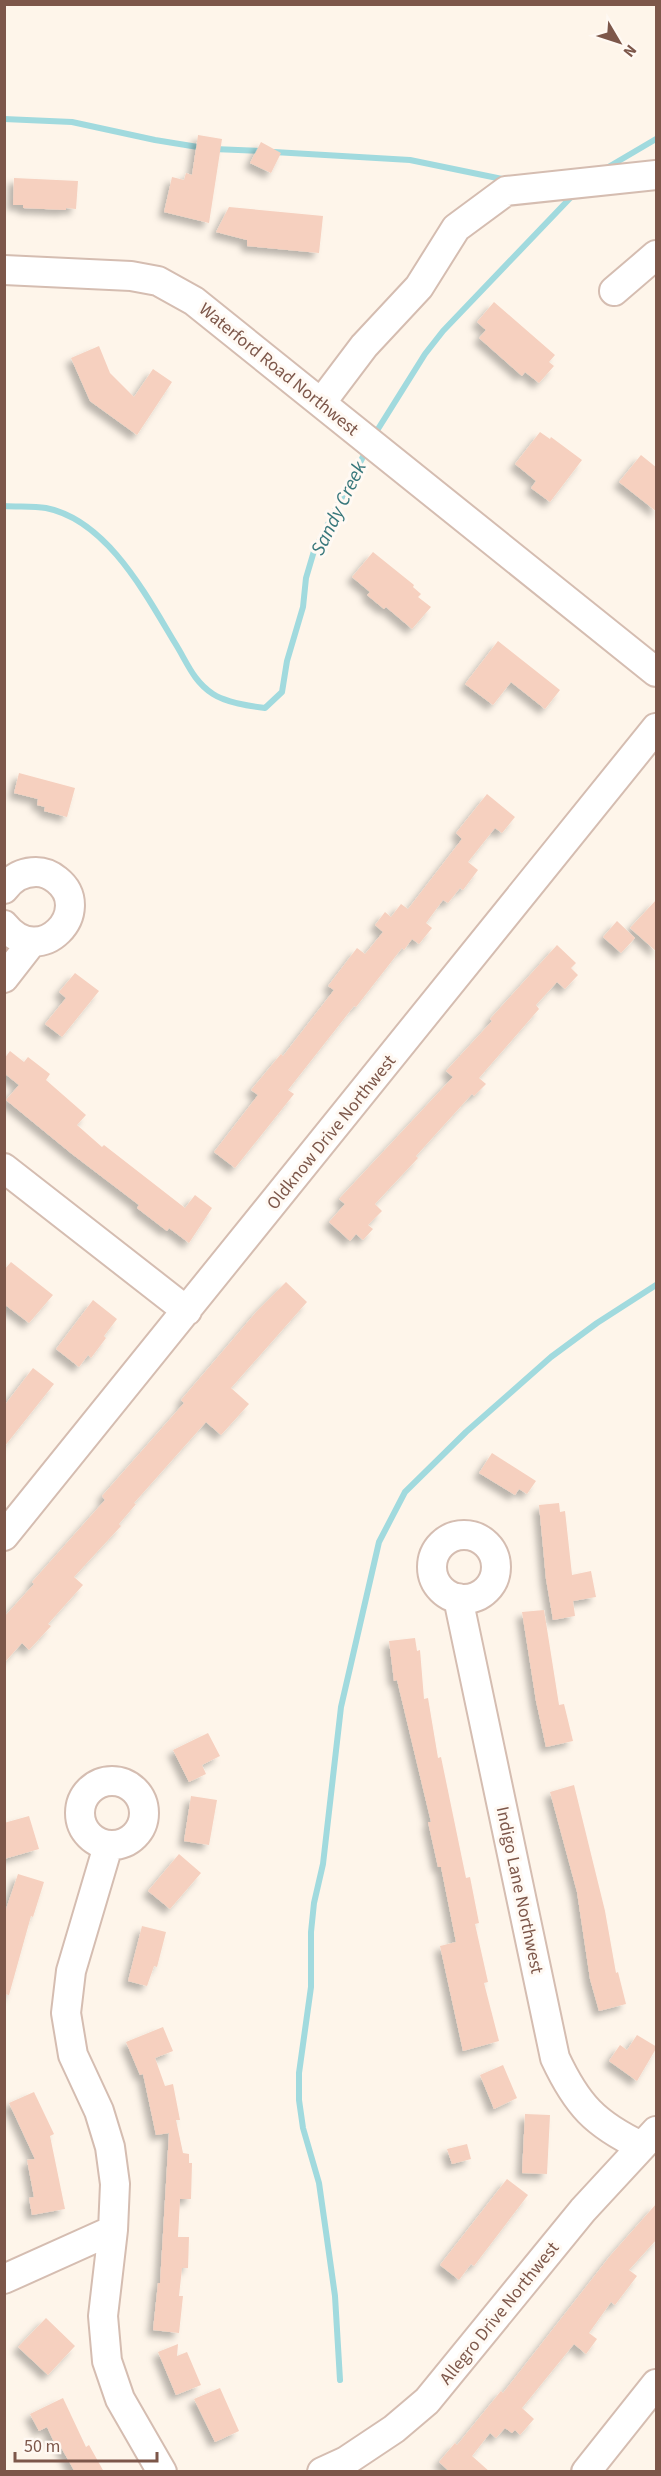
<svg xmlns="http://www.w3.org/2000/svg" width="661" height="2476" font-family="'Source Sans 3',sans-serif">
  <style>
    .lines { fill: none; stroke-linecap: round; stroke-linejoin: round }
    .stream { stroke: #a1dade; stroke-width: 6 }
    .building { fill: #f6d0bf; filter: url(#shadow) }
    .minor-casing { stroke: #d5bdb1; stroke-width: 32 }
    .minor { stroke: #fff; stroke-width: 28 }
    .labels { text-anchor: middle; stroke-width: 6; stroke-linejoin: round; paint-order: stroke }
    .street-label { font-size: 18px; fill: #7d574a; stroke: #fff9f3 }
    .water-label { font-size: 20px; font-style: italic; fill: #38777b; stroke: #fff9f3 }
  </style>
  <defs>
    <filter id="shadow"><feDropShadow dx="-5.5" dy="5.5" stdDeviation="3" flood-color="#0004"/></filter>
  </defs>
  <rect width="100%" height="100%" fill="#fef5ea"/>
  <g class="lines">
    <!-- stream -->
    <path class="stream" d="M4,119L72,122L155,140L204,148
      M214,149L263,151
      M274,152L410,160L507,180
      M605,169L656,139
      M373,437L425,354L443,331L574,194
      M4,506C18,507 33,506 46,508C107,520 146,595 175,643C187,662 193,681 213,694C227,703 249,706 265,708L282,692L287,661L303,607L306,578L314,551L367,449
      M340,2380L335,2296L327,2239L319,2183L303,2128L299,2100V2073L311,1987V1932L314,1903L323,1864L341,1707L379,1542L405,1492L466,1432L551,1357L597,1323L656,1285"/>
  </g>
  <!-- building -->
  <path class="building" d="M198,135L222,139L209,223L164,212L172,177L184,180L186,173L192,175Z
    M261,142L281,153L271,173L250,163Z
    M14,178L78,181L76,209L66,208V210L23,208V205H13Z
    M229,207L323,216L319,253L247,246V240L216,232Z
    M494,302L555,355L549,362L554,366L539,383L525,372L522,376L479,338L486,330L477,322Z
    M99,346L110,373L134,397L153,369L172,382L137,435L90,401L71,358Z
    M540,432L550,439L551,437L582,460L550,502L531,488L536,481L515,464Z
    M641,455L657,468V512L619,482Z
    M373,552L414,585L413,587L421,594L418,597L431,607L412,629L386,607L384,609L367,595L370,592L352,577Z
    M498,641L560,690L545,709L511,682L493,705L465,684Z
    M19,773L75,788L67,817L44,811L45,807L37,805L38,799L14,793Z
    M487,794L515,817L502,833L495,828L468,862L478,870L463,890L460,888L448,903L443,900L426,923L432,928L419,944L412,939L404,950L402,948L356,1007L354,1006L288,1090L294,1094L235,1168L214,1152L258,1095L251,1090L281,1054L283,1056L334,990L328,986L357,948L365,954L383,932L375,925L385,912L391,917L401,904L408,909L462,839L456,833Z
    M657,899V952L630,928Z
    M617,921L635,938L621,953L603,937Z
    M557,945L576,963L571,968L578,975L565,989L557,982L536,1005L539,1009L479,1078L486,1084L474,1096L472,1094L416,1156L418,1158L375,1204L382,1211L368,1225L373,1229L363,1240L356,1234L350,1241L329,1222L345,1204L339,1199L453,1077L446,1071L492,1021L490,1019Z
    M75,973L99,991L62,1037L45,1024L66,998L59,992Z
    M10,1051L24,1062L28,1057L50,1074L46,1080L86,1115L77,1125L102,1147L104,1145L185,1208L195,1195L212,1208L189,1243L169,1228L167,1231L137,1208L139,1205L72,1154L6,1100L19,1085L4,1073V1059Z
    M11,1262L53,1295L29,1323L4,1304V1270Z
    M286,1282L307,1302L231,1388L249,1404L221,1435L206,1422L134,1503L136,1504L119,1524L121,1526L74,1577L83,1585L48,1624L51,1626L29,1650L22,1643L4,1663V1617L34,1584L32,1582L105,1500L102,1496L184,1403L181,1400L205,1372L257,1311Z
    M93,1300L117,1319L104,1336L106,1338L91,1358L88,1355L79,1367L56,1349Z
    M33,1368L54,1384L4,1447V1406Z
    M492,1453L536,1481L527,1494L519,1489L515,1495L479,1473Z
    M559,1503L560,1512L565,1511L572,1575L591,1571L596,1597L573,1601L575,1616L553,1620L546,1579L539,1505Z
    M544,1610L559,1705L564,1704L573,1741L546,1747L536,1701L522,1612Z
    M415,1638L417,1651L420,1650L424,1699L428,1698L438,1758L441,1757L466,1878L470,1877L479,1923L475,1924L488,1982L484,1983L499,2041L463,2051L440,1946L456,1942L441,1867H438L428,1822H431L397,1680L394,1681L389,1641Z
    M208,1733L220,1756L202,1765L206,1774L189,1782L173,1750Z
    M574,1785L605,1911L616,1973L618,1972L626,2004L599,2011L590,1979L577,1892L550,1792Z
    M191,1796L217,1800L209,1845L184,1841Z
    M29,1816L39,1849L4,1859V1823Z
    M179,1854L201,1873L170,1909L148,1891Z
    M18,1874L44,1882L33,1917L31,1916L9,1995L4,1994V1915Z
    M142,1926L166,1932L157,1967L154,1966L147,1986L128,1981Z
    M163,2027L173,2051L155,2058L165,2086L173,2084L180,2120H176L183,2153L189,2154V2163H192L191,2199H180L178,2237H189L188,2268H182L179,2296H183L179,2333L153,2330L158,2283H160L169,2133L156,2135L143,2074L140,2075L126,2042Z
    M637,2035L657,2047L637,2081L609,2061L620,2045L627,2050Z
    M503,2065L517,2098L494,2109L480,2075Z
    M34,2092L54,2134L50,2136L65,2209L32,2215L29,2198L34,2197L27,2160L35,2159L9,2103Z
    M525,2114L550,2115L547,2174L522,2173Z
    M467,2144L471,2159L452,2164L447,2149Z
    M507,2179L528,2195L474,2266L471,2264L459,2280L440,2265Z
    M657,2203V2239L629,2270L637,2276L615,2305L611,2302L589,2333L597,2339L586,2354L574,2344L522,2408L534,2419L520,2435L515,2430L512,2433L505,2428L496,2438L490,2433L472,2456L490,2472H450L439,2462L455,2443L457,2445L501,2391L503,2393L610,2256Z
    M46,2318L75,2346L48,2375L18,2347Z
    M178,2344L177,2356L187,2352L201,2385L176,2395L158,2352Z
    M220,2388L239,2431L215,2442L194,2399Z
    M63,2398L86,2447L89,2445L104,2472H75L58,2442L55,2444L47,2427L39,2431L30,2414Z"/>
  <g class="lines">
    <!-- minor casing -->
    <g class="minor-casing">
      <path id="minor" d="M4,270L131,276L158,281L194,301L656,672
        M614,291L656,255
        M321,403L364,346L419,287L456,228L506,191L656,175
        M4,889C12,878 22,872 36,872C44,872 51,875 57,880C95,910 41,971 4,925
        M4,978L32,942
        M4,1168L187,1311
        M432 1567a32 32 0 1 1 64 0a32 32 0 1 1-64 0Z
        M4,1536L656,728
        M458,1598L555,2058C577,2105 595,2124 641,2146
        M80 1813a32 32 0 1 1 64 0a32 32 0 1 1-64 0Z
        M108,1846L71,1971L66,2013L73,2055L99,2111L110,2147L115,2184L113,2230L103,2316L107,2361L120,2399L162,2472
        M4,2279L113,2230
        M322,2472L346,2461L394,2429L427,2401L583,2210L656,2131
        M586,2472L656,2384"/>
    </g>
    <!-- minor -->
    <use href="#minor" class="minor"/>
  </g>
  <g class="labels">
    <!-- street labels -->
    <g class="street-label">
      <text transform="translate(279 369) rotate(39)" y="6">Waterford Road Northwest</text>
      <text transform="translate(331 1132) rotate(-51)" y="6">Oldknow Drive Northwest</text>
      <text transform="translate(520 1890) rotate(78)" y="6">Indigo Lane Northwest</text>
      <text transform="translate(499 2313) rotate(-51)" y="6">Allegro Drive Northwest</text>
    </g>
    <!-- water labels -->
    <g class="water-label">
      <text transform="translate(338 508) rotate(-64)" y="7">Sandy Creek</text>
    </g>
  </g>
  <!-- border -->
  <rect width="661" height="2476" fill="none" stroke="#7d574a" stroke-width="12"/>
  <!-- north arrow -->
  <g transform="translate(619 42) rotate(129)" stroke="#fff9f3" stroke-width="4.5" paint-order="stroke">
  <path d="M0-4.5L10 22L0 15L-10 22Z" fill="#7d574a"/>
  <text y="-9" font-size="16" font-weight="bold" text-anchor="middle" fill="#7d574a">N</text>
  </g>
  <!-- scale -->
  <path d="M15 2452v9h142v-9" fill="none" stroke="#7d574a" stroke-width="3"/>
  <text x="24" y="2452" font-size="18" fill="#7d574a" stroke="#fff9f3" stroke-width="4.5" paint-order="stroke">50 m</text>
</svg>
